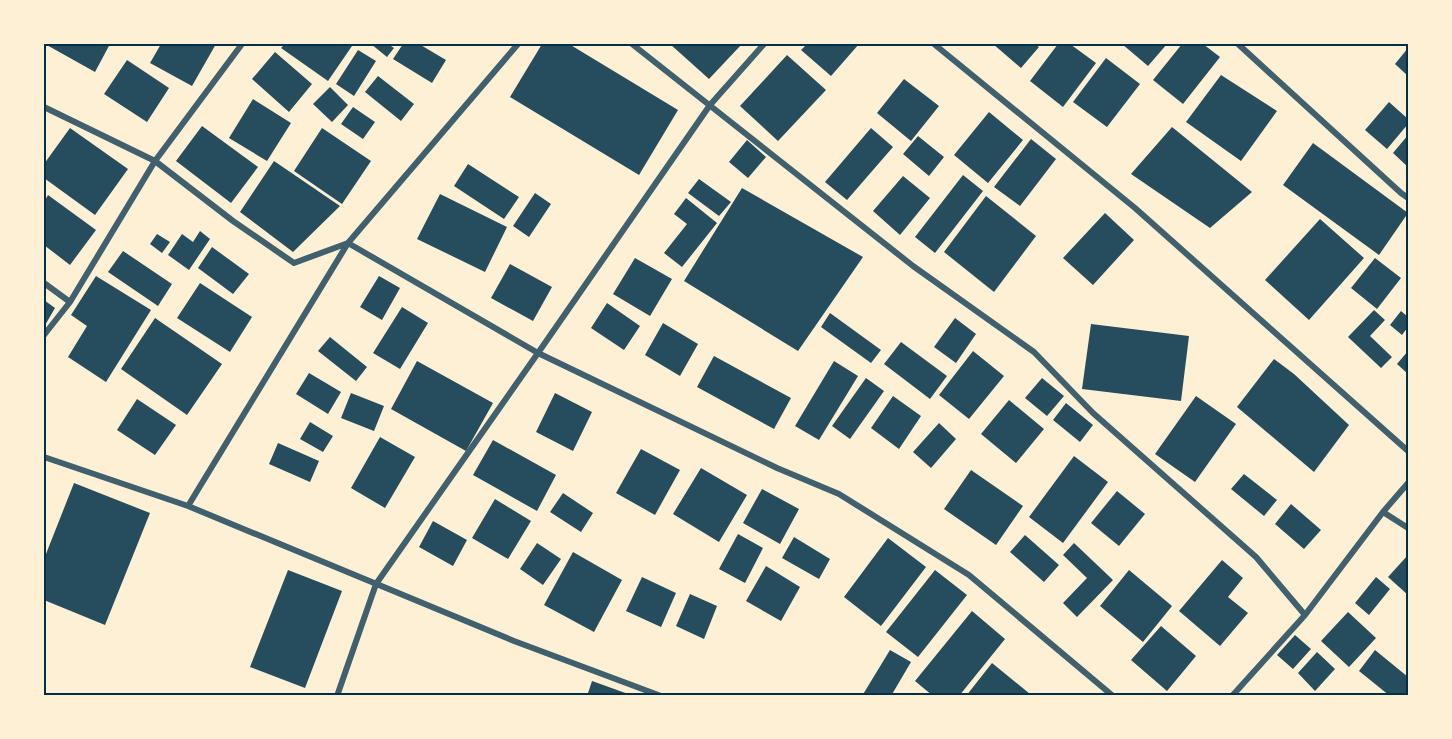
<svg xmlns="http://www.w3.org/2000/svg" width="1452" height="739" font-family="'Nunito Sans',sans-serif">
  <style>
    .building { fill: #264d5e }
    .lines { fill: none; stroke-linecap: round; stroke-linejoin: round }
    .minor { stroke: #3f606c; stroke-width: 6 }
    .neatline { fill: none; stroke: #003049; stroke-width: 2 }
  </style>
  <rect width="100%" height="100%" fill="#fdf0d5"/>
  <!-- building -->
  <path class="building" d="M45,44H110L95,72Z
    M161,44H216L192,86L150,63Z
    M285,44H348L352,46L328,81L281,48Z
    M371,44H388L394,48L387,57Z
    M403,44H419L446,60L432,83L393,59Z
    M542,44H569L678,110L639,175L510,97Z
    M670,44H742L709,79Z
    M807,44H859L831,76L801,50Z
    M993,44H1034L1039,47L1021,68Z
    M1058,44H1070L1096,63L1063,107L1030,81Z
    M1122,44H1167L1148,66Z
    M1182,44H1203L1220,57L1183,104L1153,80Z
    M1408,48V76L1395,64Z
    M358,50L376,61L354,96L336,84Z
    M275,52L312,84L289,112L252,79Z
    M787,55L826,90L778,141L740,106Z
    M1106,58L1140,84L1107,127L1073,102Z
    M127,60L169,88L147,122L104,94Z
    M1221,75L1277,111L1241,161L1186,122Z
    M378,76L414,104L401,121L365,92Z
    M904,79L939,106L911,141L877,113Z
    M330,87L348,105L332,122L313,104Z
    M253,99L291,123L267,161L229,138Z
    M1389,102L1408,119V124L1387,149L1365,130Z
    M353,107L375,122L363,139L341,124Z
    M989,112L1023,140L988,183L954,155Z
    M202,126L258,167L231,203L176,161Z
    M1172,127L1252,192L1210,228L1131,174Z
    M70,128L128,169L95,215L44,178V164Z
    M322,128L371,161L342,204L294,171Z
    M871,128L893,147L847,200L825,182Z
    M1408,135V167L1393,153Z
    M918,136L944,157L929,176L903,154Z
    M1031,139L1056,159L1020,206L994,187Z
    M747,140L766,157L748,178L729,162Z
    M1313,143L1408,213L1379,255L1283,185Z
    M274,161L340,206L293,252L240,212Z
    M468,164L519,197L504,219L454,186Z
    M963,175L983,191L935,253L915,237Z
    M903,176L930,198L900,235L873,211Z
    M699,179L731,202L719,216L688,193Z
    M742,188L863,257L798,351L684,281Z
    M535,193L551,204L529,237L513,226Z
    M440,194L507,227L485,272L417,239Z
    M48,195L96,230L70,265L44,245V202Z
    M986,196L1036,236L994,292L944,252Z
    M686,198L717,223L682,267L664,253L687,224L674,214Z
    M1105,213L1134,240L1093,285L1063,258Z
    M1320,219L1364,258L1309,320L1265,280Z
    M200,231L210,239L189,270L168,255L182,234L193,242Z
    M157,234L170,242L162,253L150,244Z
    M212,247L249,274L233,294L198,268Z
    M123,251L172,284L158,306L108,272Z
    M635,258L672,279L650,316L613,294Z
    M1375,258L1401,278L1377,309L1351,288Z
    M510,264L552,287L533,321L491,298Z
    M96,276L151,310L106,382L68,357L87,326L71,315Z
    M379,276L400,288L382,320L360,307Z
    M200,283L252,317L230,352L177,318Z
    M44,300L55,308L44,327Z
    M607,303L640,326L624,350L591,328Z
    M402,307L428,323L400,369L373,353Z
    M1374,310L1385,320L1370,336L1392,357L1381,368L1348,337Z
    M1401,311L1408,317V327L1402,335L1390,325Z
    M830,313L881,350L871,363L821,327Z
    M155,318L222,364L187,415L121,369Z
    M955,318L976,334L956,363L934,347Z
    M663,323L698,344L680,376L645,355Z
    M1091,324L1189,336L1181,401L1082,389Z
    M330,337L367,367L356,381L318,351Z
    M901,342L947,376L930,399L884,364Z
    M973,351L1004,376L969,419L939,395Z
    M1408,351V374L1397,364Z
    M714,356L791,398L774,429L697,387Z
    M1274,359L1294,374L1349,425L1314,472L1237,407Z
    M417,361L493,403L466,451L391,409Z
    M834,361L858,376L819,440L795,426Z
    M309,373L341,392L328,414L296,394Z
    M866,378L884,391L850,439L832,426Z
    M1042,378L1064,396L1047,416L1025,398Z
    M351,393L384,406L374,431L341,418Z
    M555,393L592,412L573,451L536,432Z
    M893,396L921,416L899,449L871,428Z
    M1196,396L1236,424L1195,482L1155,454Z
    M137,399L176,425L155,455L117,430Z
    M1009,400L1044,429L1016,463L981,434Z
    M1066,403L1093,425L1080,442L1053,420Z
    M310,422L333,436L323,452L300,439Z
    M939,423L956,439L931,468L913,452Z
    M380,437L415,457L385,508L351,488Z
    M493,440L556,475L537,511L473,475Z
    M278,443L319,461L310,482L269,464Z
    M641,449L680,470L655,515L616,493Z
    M1074,456L1108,482L1063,543L1029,517Z
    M701,468L747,495L719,542L673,514Z
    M971,470L1023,506L996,545L944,509Z
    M1244,474L1277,500L1264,516L1231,489Z
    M74,483L150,513L105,625L44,600V559Z
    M762,489L799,509L780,544L743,523Z
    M1117,491L1145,514L1119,546L1091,523Z
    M563,493L593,513L581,532L550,512Z
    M495,499L531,521L508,559L472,538Z
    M1291,504L1321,530L1304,549L1275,524Z
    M433,521L467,540L453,566L419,547Z
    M738,534L763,548L745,583L719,569Z
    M1025,535L1059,565L1044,582L1010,552Z
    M794,537L830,559L819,579L782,558Z
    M888,538L926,567L881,626L844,597Z
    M537,543L561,559L543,585L520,569Z
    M1074,543L1113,580L1077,617L1063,603L1087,578L1063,555Z
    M573,552L622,580L594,632L544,605Z
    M1408,555V595L1388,577Z
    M1222,560L1243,578L1228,597L1248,613L1220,646L1179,611Z
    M766,566L800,587L781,621L746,601Z
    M288,570L342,591L305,688L250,667Z
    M935,570L967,595L918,657L886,632Z
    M1129,570L1172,606L1143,642L1100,606Z
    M642,577L676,593L661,627L626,611Z
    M1376,577L1390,589L1369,615L1355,603Z
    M690,594L717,606L704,639L676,626Z
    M972,611L1005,639L959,696H933L915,681Z
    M1348,612L1376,638L1349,667L1321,641Z
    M1161,626L1196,656L1167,691L1131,660Z
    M1295,635L1311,649L1293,669L1277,655Z
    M890,650L911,662L891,696H862Z
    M1375,650L1408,677V696H1390L1359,671Z
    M1317,652L1335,669L1315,691L1298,673Z
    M992,663L1030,694L1029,696H966Z
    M592,681L631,695V696H587Z"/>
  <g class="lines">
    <!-- minor -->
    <path class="minor" d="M632,44L913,266L1034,352L1093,413L1256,557L1305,615
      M934,44L1135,208L1408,451
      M1238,44L1401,193L1408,198
      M44,107L155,161L233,221L294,263L348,243L538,353L777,468L839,494L969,575L1113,696
      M44,283L70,302
      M44,335L70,302L155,161L242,44
      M44,457L188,506L514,641L661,696
      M188,506L348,243L518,44
      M1383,512L1408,528
      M337,696L376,584L538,353L710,105L764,44
      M1232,696L1305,615L1383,512L1408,483"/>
  </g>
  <!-- border -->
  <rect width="1452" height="739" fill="none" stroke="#fdf0d5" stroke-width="90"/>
  <rect x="45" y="45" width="1362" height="649" class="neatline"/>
</svg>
